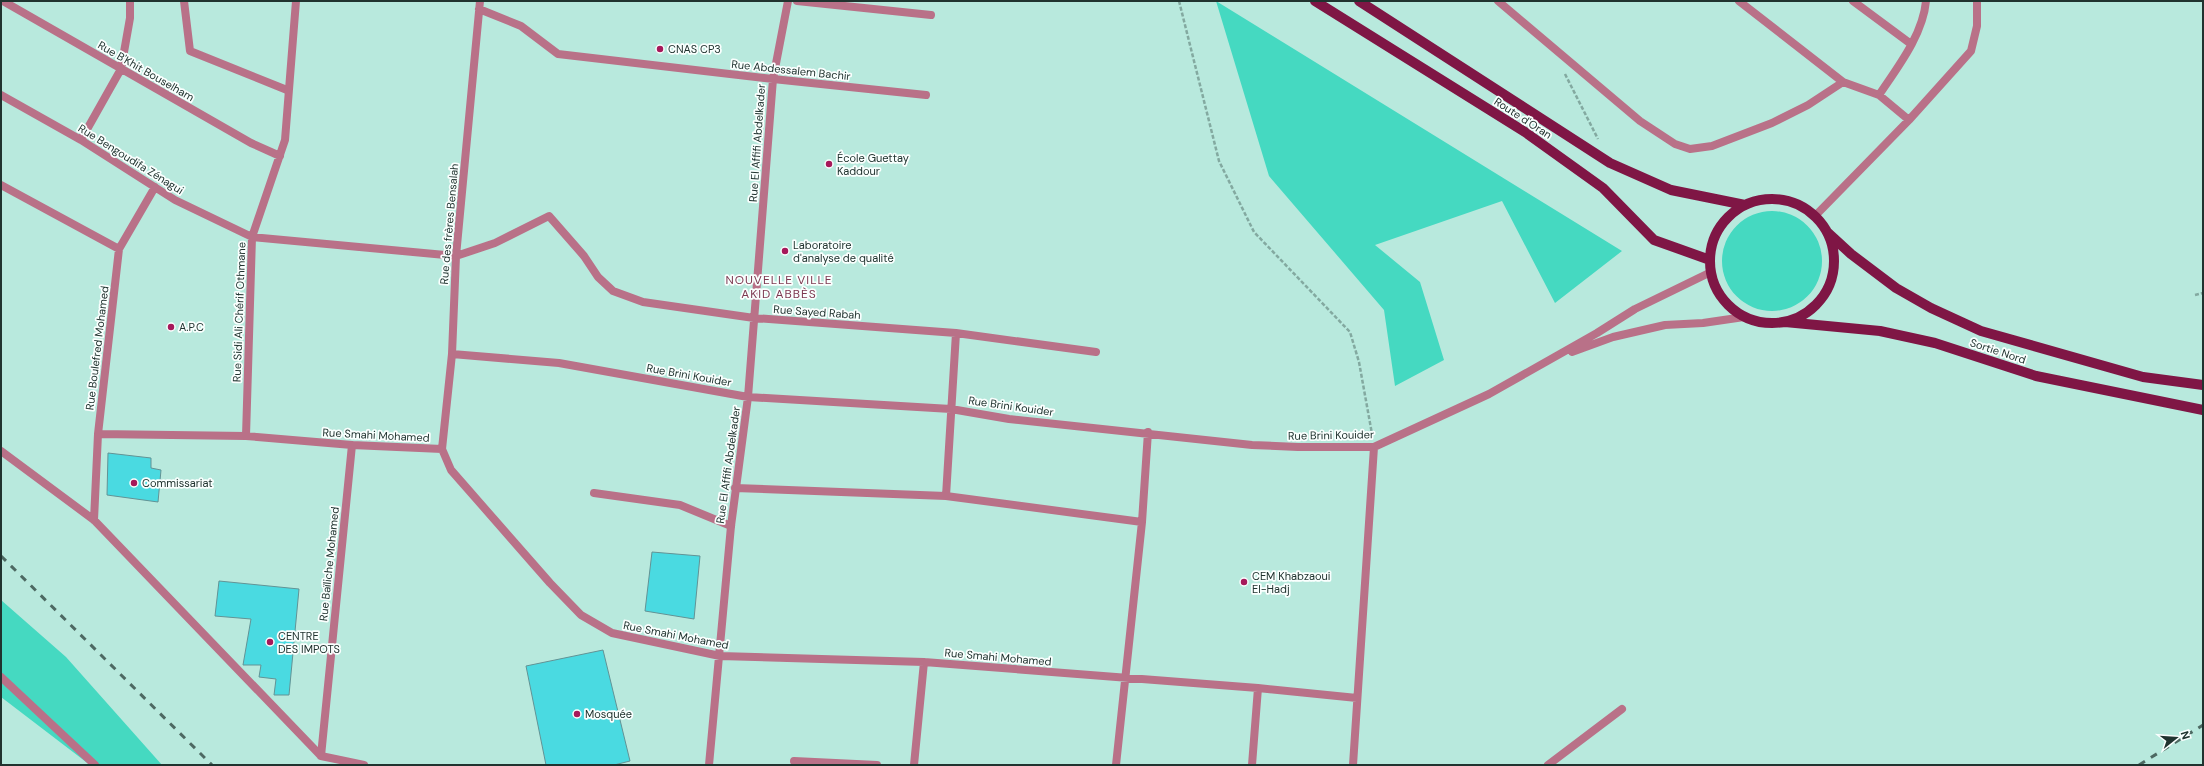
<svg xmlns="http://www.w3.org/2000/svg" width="2204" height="766" font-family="'DM Sans',sans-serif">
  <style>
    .green { fill: #45d9c1 }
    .building { fill: #4adae1; stroke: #629395 }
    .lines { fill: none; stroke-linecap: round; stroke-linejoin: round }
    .path { stroke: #83a9a0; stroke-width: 2.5; stroke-dasharray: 4 2; stroke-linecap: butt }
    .lane { stroke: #b97188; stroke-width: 8 }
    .street { stroke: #b97188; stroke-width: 8 }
    .primary { stroke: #7f1645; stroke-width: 10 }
    .rail { stroke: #4d6962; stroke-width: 3; stroke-dasharray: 7 7; stroke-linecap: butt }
    .poi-dot { fill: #a6185a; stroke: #fafffe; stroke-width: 1.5 }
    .labels { text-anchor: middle; stroke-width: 3.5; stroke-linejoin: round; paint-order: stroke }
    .poi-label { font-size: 11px; fill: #20332f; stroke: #fafffe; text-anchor: start }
    .street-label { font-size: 11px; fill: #20332f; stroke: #fafffe }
    .neighbourhood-label { font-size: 12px; letter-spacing: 1px; fill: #7d3850; stroke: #fafffe }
  </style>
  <rect width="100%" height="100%" fill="#b8e9dd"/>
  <!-- green -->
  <path class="green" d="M1216,1L1622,251L1555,303L1502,201L1375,245L1420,282L1444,360L1395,386L1384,310L1269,176Z
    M1722 261a50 50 0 1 1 100 0a50 50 0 1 1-100 0Z
    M1,600L66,657L162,765H90L1,697Z"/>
  <!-- building -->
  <path class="building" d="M108,453L151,458V468L161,470L158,502L107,495Z
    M652,552L700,556L694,619L645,611Z
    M219,581L299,589L289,695H274L276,679L259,677L261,665H243L251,619L215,616Z
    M603,650L630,761L614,765H546L526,666Z"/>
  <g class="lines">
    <!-- path -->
    <path class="path" d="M1179,1L1219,161L1254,232L1350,332L1359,362L1372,434
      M1565,74L1598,139
      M2195,295L2203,293"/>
    <!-- lane -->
    <path class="lane" d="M184,1L190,51L287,90
      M594,493L680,505L731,526
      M794,761L877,765
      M1548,765L1622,709"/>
    <!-- street -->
    <path class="street" d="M3,1L251,143L280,156
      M797,1L931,15
      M1498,1L1640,121L1675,144L1690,149L1712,146L1772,123L1808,105L1843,82
      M1739,1L1843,82L1879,95L1909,120
      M1853,1L1911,44
      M479,9L521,26L558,54L773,79L926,95
      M1,95L81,140L175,200L252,237L456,256L495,243L549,216L584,256L598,277L613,291L643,302L754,318L956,333L1096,352
      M1879,95C1897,68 1923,35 1926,1
      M81,140L121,69L130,18V1
      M1,185L119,249
      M1815,216L1909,120L1971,51L1977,26V1
      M1572,352L1613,337L1665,325L1703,323L1744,317
      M452,354L559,363L748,397L951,409L1009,419L1252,445L1298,447H1374L1489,394L1597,333L1635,309L1711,272
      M98,434L246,436L352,445L442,449L451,470L550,583L581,615L612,633L720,656L924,662L1258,688L1357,698
      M246,436L252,237L285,140L296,1
      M442,449L452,354L456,256L480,1
      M1,451L94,520L321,756
      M735,488L946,496L1142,522
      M946,496L956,333
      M94,520L98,434L119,249L155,187
      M1,677L95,765
      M321,756L352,445
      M321,756L364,765
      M709,765L731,526L748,397L773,79L788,1
      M914,765L924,662
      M1116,765L1142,522L1148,432
      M1252,765L1258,688
      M1353,765L1374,447"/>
    <!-- primary -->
    <path class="primary" d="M1315,1L1525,132L1603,188L1654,240L1710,260
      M1359,1L1610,163L1671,190L1745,205
      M1710 261a62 62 0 1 1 124 0a62 62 0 1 1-124 0Z
      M1827,232L1851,254L1896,288L1931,308L1981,331L2143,377L2203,385
      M1785,322L1880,331L1935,343L2036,376L2203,410"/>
    <!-- rail -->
    <path class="rail" d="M1,556L212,765
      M2139,765L2203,725"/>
  </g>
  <!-- markers -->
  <g class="poi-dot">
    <circle cx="660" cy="49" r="4"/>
    <circle cx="829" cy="164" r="4"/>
    <circle cx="785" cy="251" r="4"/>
    <circle cx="171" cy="327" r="4"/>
    <circle cx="134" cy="483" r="4"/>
    <circle cx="1244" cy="582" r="4"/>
    <circle cx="270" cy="642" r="4"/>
    <circle cx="577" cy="714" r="4"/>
  </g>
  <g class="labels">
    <!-- poi labels -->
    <g class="poi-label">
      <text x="668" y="53">CNAS CP3</text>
      <text x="837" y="162">École Guettay<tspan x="837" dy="13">Kaddour</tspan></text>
      <text x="793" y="249">Laboratoire<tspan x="793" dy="13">d'analyse de qualité</tspan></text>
      <text x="179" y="331">A.P.C</text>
      <text x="142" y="487">Commissariat</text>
      <text x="1252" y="580">CEM Khabzaoui<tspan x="1252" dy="13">El-Hadj</tspan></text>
      <text x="278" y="640">CENTRE<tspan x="278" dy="13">DES IMPOTS</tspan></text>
      <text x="585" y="718">Mosquée</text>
    </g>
    <!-- street labels -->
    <g class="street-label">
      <text transform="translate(791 70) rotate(6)" y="4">Rue Abdessalem Bachir</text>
      <text transform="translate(146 71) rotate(30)" y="4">Rue B'Khit Bouselham</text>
      <text transform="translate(1523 118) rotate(33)" y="4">Route d'Oran</text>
      <text transform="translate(757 143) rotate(-86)" y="4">Rue El Affifi Abdelkader</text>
      <text transform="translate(131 159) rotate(32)" y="4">Rue Bengoudifa Zénagui</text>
      <text transform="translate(449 224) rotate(-85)" y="4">Rue des frères Bensalah</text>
      <text transform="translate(239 312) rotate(-88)" y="4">Rue Sidi Ali Chérif Othmane</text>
      <text transform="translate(817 312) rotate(4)" y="4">Rue Sayed Rabah</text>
      <text transform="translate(97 348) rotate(-83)" y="4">Rue Boulefred Mohamed</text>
      <text transform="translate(1998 351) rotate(18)" y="4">Sortie Nord</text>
      <text transform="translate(689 375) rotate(10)" y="4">Rue Brini Kouider</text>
      <text transform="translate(1011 406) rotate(8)" y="4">Rue Brini Kouider</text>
      <text transform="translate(376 435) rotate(3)" y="4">Rue Smahi Mohamed</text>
      <text transform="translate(1331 435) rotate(-1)" y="4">Rue Brini Kouider</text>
      <text transform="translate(728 465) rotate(-82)" y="4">Rue El Affifi Abdelkader</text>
      <text transform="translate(329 564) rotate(-84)" y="4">Rue Baïliche Mohamed</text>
      <text transform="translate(676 635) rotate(11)" y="4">Rue Smahi Mohamed</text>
      <text transform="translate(998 657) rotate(5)" y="4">Rue Smahi Mohamed</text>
    </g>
    <!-- neighbourhood labels -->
    <g class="neighbourhood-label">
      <text x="779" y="284">NOUVELLE VILLE<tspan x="779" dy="14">AKID ABBÈS</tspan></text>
    </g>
  </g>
  <!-- border -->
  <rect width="2204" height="766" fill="none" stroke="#20332f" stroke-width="4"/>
  <!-- north arrow -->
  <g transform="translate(2176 738) rotate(73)" stroke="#fafffe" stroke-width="3" paint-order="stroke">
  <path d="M0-3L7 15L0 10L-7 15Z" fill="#20332f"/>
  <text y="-6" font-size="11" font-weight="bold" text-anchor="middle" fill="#20332f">N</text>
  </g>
</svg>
